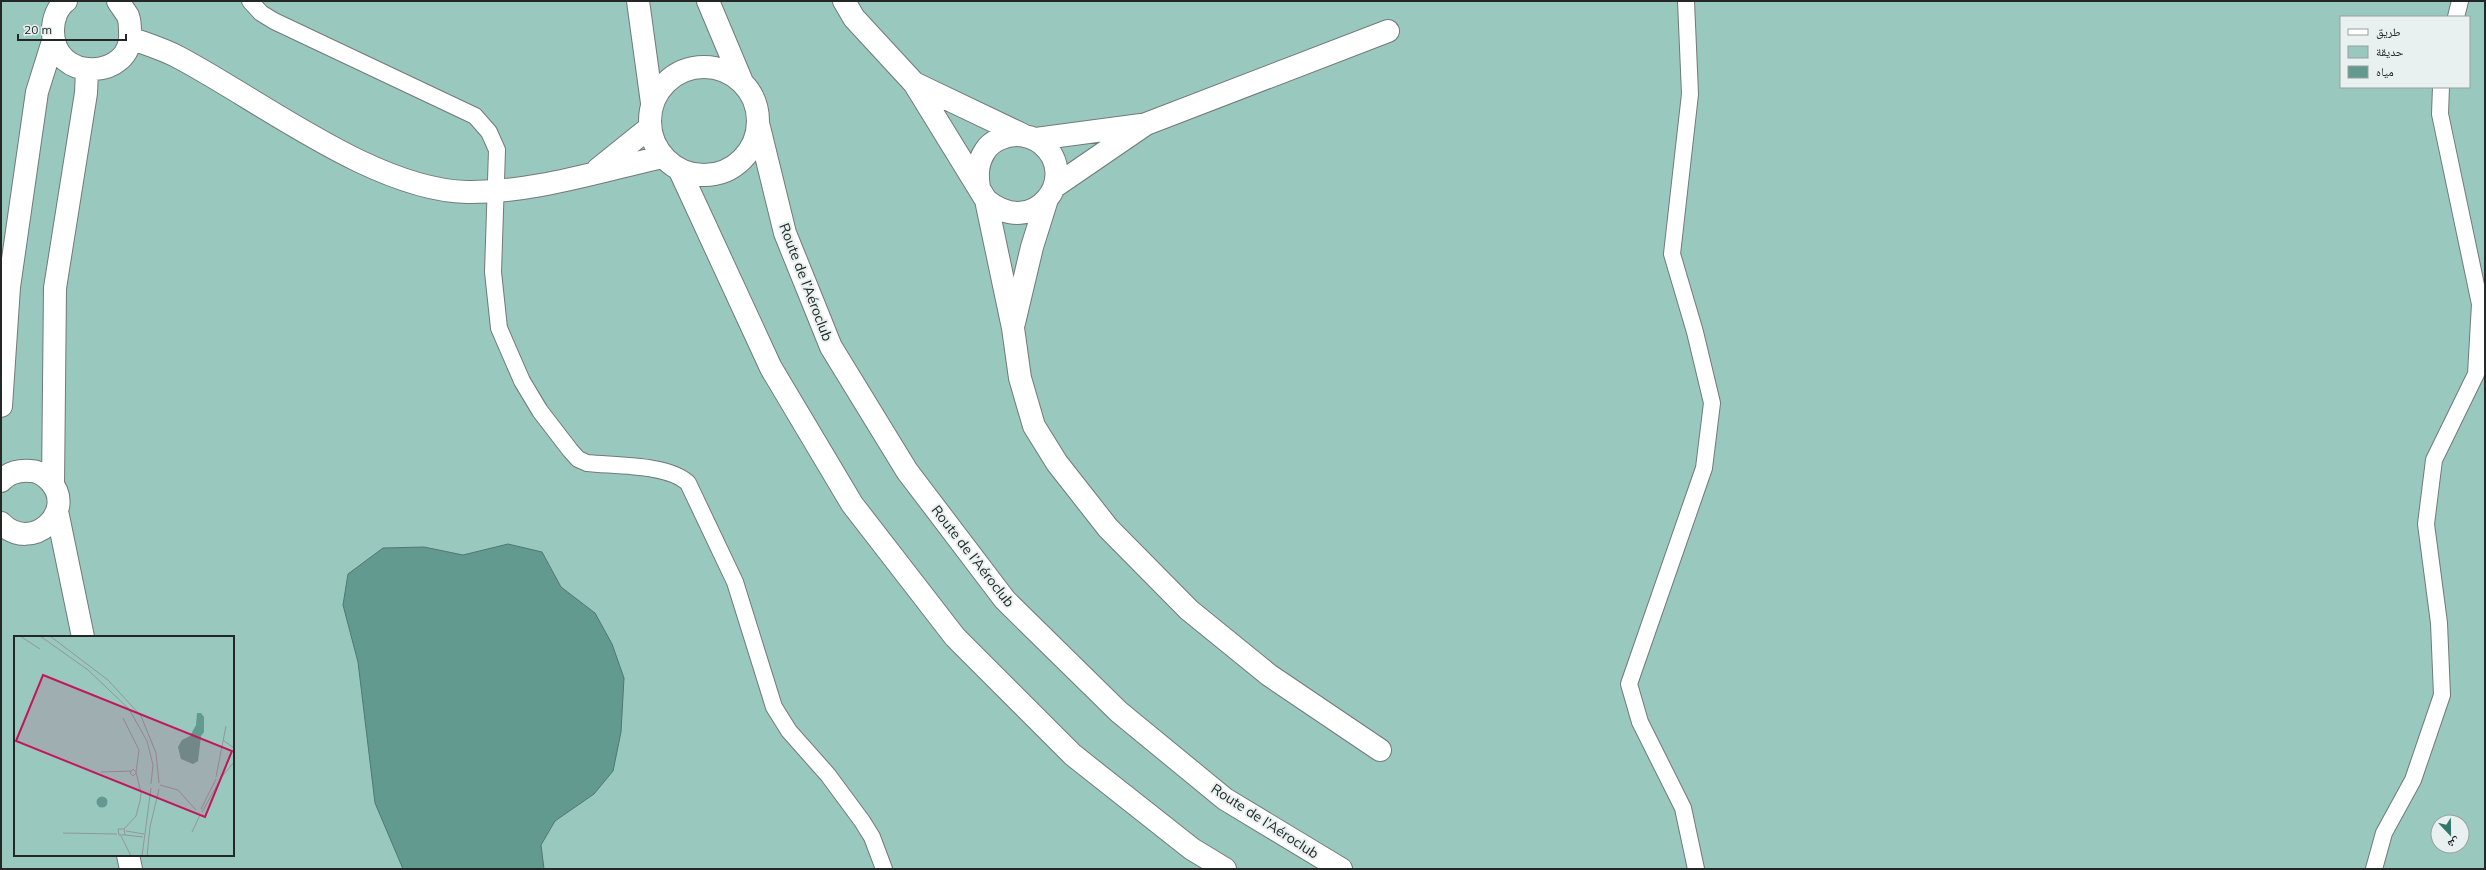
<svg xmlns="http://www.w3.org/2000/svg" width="2486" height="870" font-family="Mulish,'Noto Naskh Arabic',sans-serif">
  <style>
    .green { fill: #99c8bf; fill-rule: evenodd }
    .water { fill: #639a90; stroke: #507870 }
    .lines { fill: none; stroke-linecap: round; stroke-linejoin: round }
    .service-casing { stroke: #727a78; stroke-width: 18 }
    .minor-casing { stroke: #727a78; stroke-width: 24 }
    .service { stroke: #fff; stroke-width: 16 }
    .minor { stroke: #fff; stroke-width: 22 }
    .labels { text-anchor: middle; stroke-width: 4; stroke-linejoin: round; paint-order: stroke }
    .street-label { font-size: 14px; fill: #232726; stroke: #e8f1ef }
    .inset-road { fill: none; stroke: #919897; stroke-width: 1 }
    .view { fill: #c2185b; fill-opacity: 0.15; stroke: #c2185b; stroke-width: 2 }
    .inset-edge { fill: none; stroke: #232726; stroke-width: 2 }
  </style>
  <rect width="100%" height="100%" fill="#dbe4e2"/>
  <!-- green -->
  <path class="green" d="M1,1H2485V869H1ZM2341,17H2469V87H2341ZM15,637H233V855H15ZM2438,822H2462V846H2438Z"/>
  <!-- water -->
  <path class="water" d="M508,544L542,552L561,587L595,613L612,644L624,678L621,732L613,771L594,794L555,821L541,845L544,869H403L375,803L358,662L343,605L348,574L383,548L424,547L463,555Z"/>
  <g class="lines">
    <!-- service casing -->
    <g class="service-casing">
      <path id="service" d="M250,1L261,13L274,21L475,116L489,132L497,150L493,272L499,328L522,381L540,411L570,450L578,459L587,463C615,466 668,464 688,483L735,582L774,707L789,731L828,775L862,821L872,837L884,869
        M1686,1L1690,94L1672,254L1695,332L1712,403L1704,468L1629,684L1640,722L1683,808L1696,869
        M2456,17L2460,1
        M2374,869L2384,833L2413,780L2442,695L2439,623L2426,524L2434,460L2476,374L2480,304L2440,114L2441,87"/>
    </g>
    <!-- minor casing -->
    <g class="minor-casing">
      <path id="minor" d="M66,1C57,7 53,20 53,30C52,84 134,80 130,32C130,27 130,21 128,16C125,11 121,6 118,1
        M638,1L652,103
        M708,1L742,82
        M844,1L854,18L914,83L986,200C1034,240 1081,177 1042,144C1034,138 1026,135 1017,135C1005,135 991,141 985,151C977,163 977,175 979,188
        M130,38C146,44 163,49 178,57C260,100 374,190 467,192C533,193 598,171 663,157
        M650 121a54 54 0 1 1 108 0a54 54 0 1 1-108 0Z
        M914,83L1023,135
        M759,127L785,233L831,347L907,471L1005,600L1119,712L1225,799L1341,869
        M1036,139L1141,125
        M598,169L649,128
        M680,171L771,368L852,504L955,637L1073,755L1192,849L1225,869
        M1054,187L1146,124L1388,31
        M986,200L1013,328L1020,378L1034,426L1057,463L1108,528L1189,610L1269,675L1380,750
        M1014,323L1032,247L1047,199
        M1,406L9,287L37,92L53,41
        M1,481C9,472 20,470 31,471C39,471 45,476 50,481C78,512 31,554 1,523
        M53,485L55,288L86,93L87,70
        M57,511L83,637
        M128,855L131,869"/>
    </g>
    <!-- service -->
    <use href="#service" class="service"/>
    <!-- minor -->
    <use href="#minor" class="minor"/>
  </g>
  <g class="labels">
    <!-- street labels -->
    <g class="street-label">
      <text transform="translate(806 282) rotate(69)" y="5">Route de l’Aéroclub</text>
      <text transform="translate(973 556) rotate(52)" y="5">Route de l’Aéroclub</text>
      <text transform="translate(1265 821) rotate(33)" y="5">Route de l’Aéroclub</text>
    </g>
  </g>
  <!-- overview -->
  <g transform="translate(14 636)">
    <rect width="220" height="220" fill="#dbe4e2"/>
    <path d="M0,0H220V220H0Z" fill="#99c8bf"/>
    <path d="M183,77H187L190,81V96L187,100L184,125L179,128L167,123L164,111L168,104L176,100L182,89ZM82.5 166a5.5 5.5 0 1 1 11 0a5.5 5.5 0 1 1-11 0Z" fill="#639a90"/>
    <path class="inset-road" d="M6,0L26,13M26,0L74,34L115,73L133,105L139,129L137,148M36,0L94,44L127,80L142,117L145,147M109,82L125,114L122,136M209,104L220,112M87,136L117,135M202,141L212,90M207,142L220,126M146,149L164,154L182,174M187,173L202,143M188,176L206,144M110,193H104L105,199H111L110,193L122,180L126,165L127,157L122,136L119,133L116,137L119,140L122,137M112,195L130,198M178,196L186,179M49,197L103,198M111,199L129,201M107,200L117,220M128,220L137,152M133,220L136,191L145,153"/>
    <path class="view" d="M29,39L218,115L191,181L2,105Z"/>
    <rect width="220" height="220" class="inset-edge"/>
  </g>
  <!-- border -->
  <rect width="2486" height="870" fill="none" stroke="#232726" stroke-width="4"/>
  <!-- legend -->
  <rect x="2340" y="16" width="130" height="72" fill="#e8f1ef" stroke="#99a09f"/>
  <rect x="2348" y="29" width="20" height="6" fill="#ffffff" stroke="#99a09f"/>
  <text x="2376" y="36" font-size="12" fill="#232726">طريق</text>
  <rect x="2348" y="46" width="20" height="12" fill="#99c8bf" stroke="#99a09f"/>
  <text x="2376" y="56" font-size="12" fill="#232726">حديقة</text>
  <rect x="2348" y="66" width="20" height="12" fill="#639a90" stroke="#99a09f"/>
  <text x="2376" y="76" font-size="12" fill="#232726">مياه</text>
  <!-- north arrow -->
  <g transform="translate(2450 834) rotate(158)"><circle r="19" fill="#e8f1ef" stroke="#99a09f"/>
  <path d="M0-3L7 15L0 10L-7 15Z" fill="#32776c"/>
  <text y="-6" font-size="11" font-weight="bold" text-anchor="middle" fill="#232726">ش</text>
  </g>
  <!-- scale -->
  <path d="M18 34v6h108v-6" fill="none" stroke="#232726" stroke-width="2"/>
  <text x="24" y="34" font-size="12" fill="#232726" stroke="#e8f1ef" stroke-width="3" paint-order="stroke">20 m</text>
</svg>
